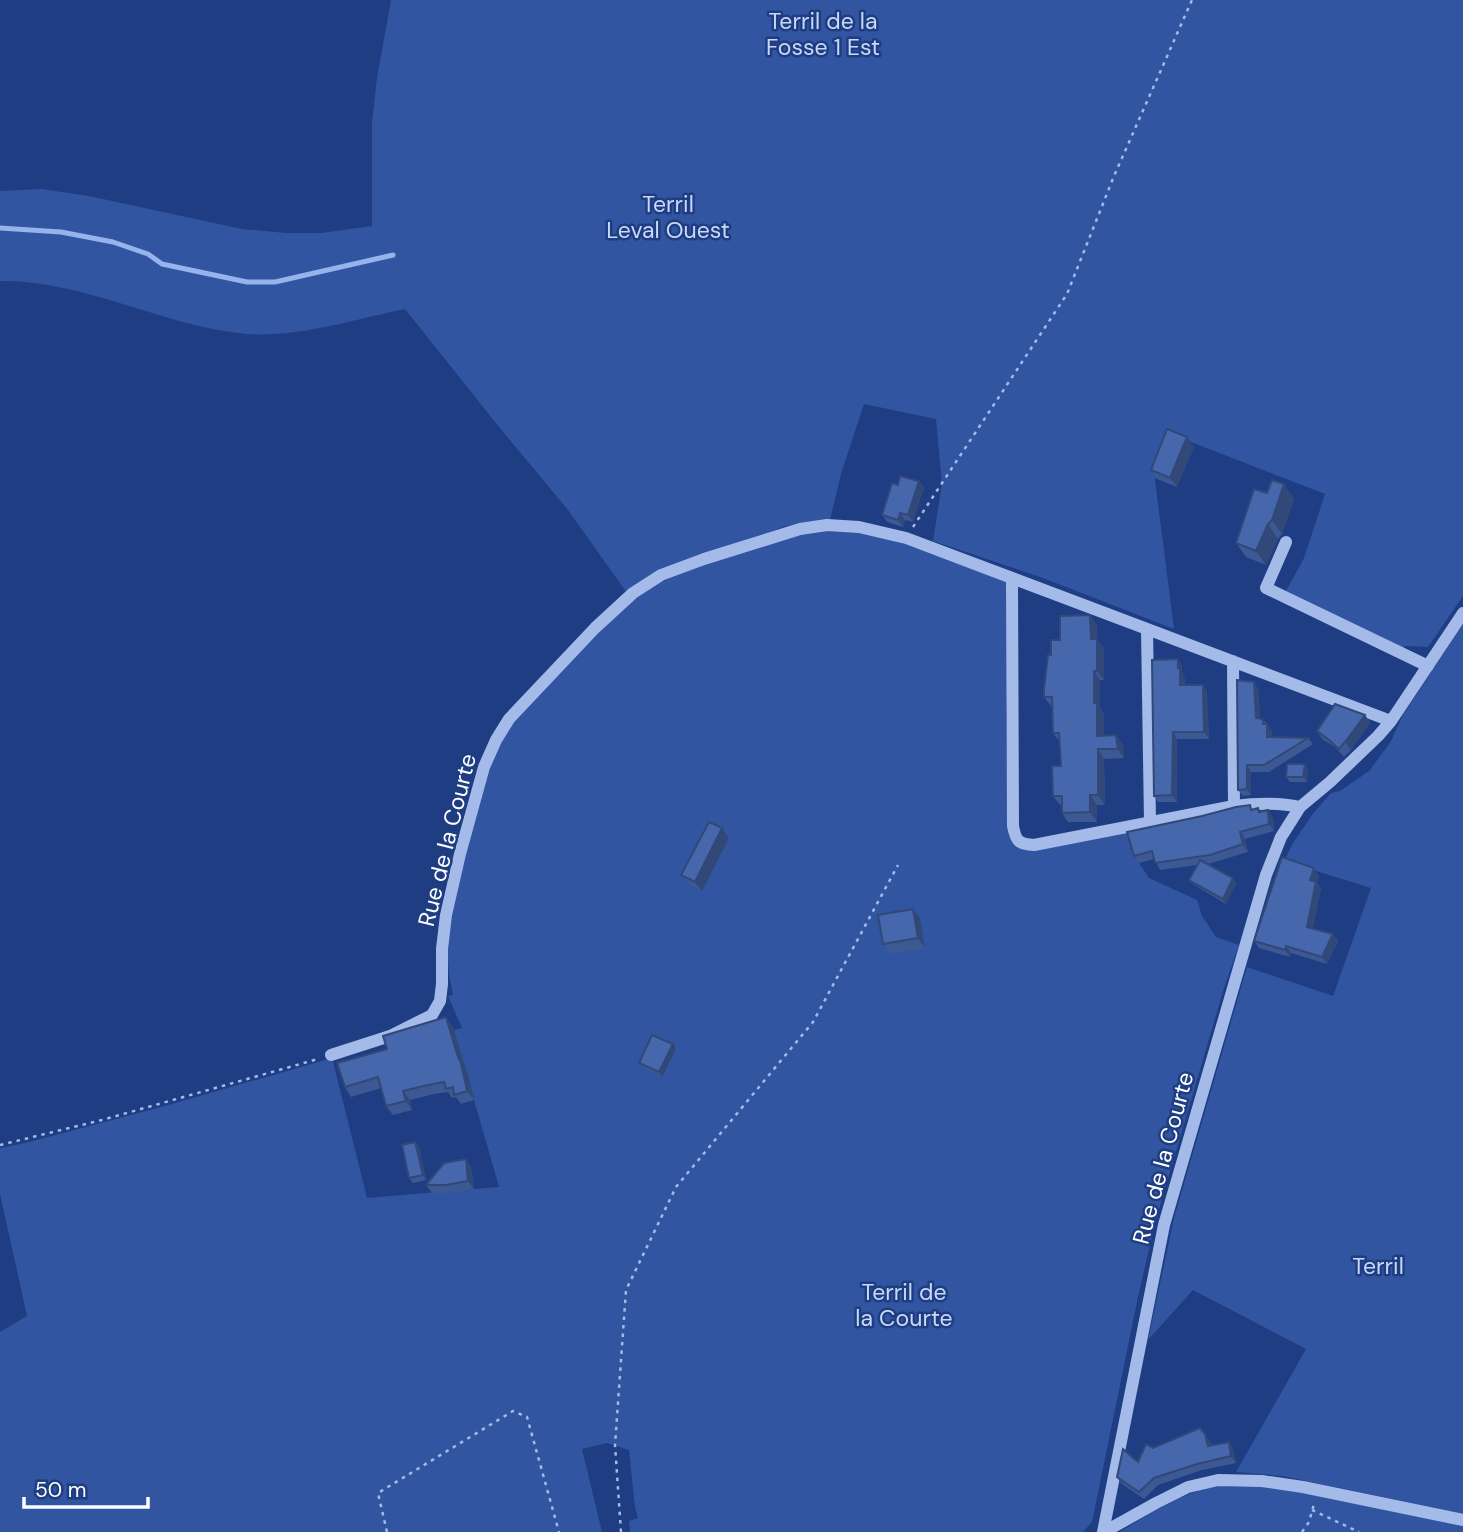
<svg xmlns="http://www.w3.org/2000/svg" width="1463" height="1532" font-family="'DM Sans',sans-serif">
  <style>
    .green { fill: #3155a1 }
    .lines { fill: none; stroke-linecap: round; stroke-linejoin: round }
    .stream { stroke: #97b3eb; stroke-width: 5 }
    .path { stroke: #a4bae9; stroke-width: 2.5; stroke-dasharray: 3.5 5; stroke-linecap: butt }
    .minor { stroke: #a4bae9; stroke-width: 12 }
    .wall { fill: #3c5993 }
    .shaded-wall { fill: #314878 }
    .building { fill: #4667ab; stroke: #314878; stroke-width: 2 }
    .labels { text-anchor: middle; stroke-width: 5; stroke-linejoin: round; paint-order: stroke }
    .park-label { font-size: 23px; fill: #c8d8f7; stroke: #1e3d82 }
    .street-label { font-size: 23px; fill: #fff; stroke: #1e3d82 }
  </style>
  <rect width="100%" height="100%" fill="#1e3d82"/>
  <!-- green -->
  <path class="green" d="M391,0H1463V596L1428,647L1405,646L1403,649L1286,591L1304,558L1325,494L1173,435L1155,480L1174,629L1043,578L933,541L942,484L936,419L864,404L841,474L830,520L786,526L661,570L627,593L568,510L499,427L405,309C356,319 297,338 246,334C162,326 85,280 0,281V191L41,189L89,196L242,229L286,233H321L372,226V122L377,78Z
    M826,531L857,532L894,540L1008,582L1009,654L1006,712L1008,828L1011,840L1016,847L1028,850L1130,831L1139,863L1149,878L1197,900L1202,916L1216,937L1239,945L1224,988L1155,1223L1138,1297L1092,1522L1083,1532H630L629,1521L638,1518L635,1507L629,1450L607,1443L582,1449L602,1532H0V1332L27,1316L0,1194V1148L25,1143L165,1106L332,1058L367,1198L499,1187L454,1030L462,1028L448,996L453,995L449,975L447,946L454,897L488,766L506,729L565,667L612,619L637,596L653,585L729,555L800,535Z
    M1463,624V1514L1283,1476L1236,1472L1306,1349L1193,1290L1148,1340L1174,1218L1247,967L1333,996L1371,888L1284,861L1293,843L1312,815L1331,793L1340,791L1369,771L1390,743L1403,715Z
    M1234,1485L1258,1486L1284,1489L1463,1526V1532H1120C1146,1516 1181,1494 1211,1487C1218,1485 1226,1486 1234,1485Z"/>
  <g class="lines">
    <!-- stream -->
    <path class="stream" d="M0,228L61,232L113,242L148,254L162,264L247,282H275L393,255"/>
    <!-- path -->
    <path class="path" d="M913,527L1067,294L1114,176L1192,0
      M0,1145L102,1120L318,1059
      M1312,1510L1359,1532
      M387,1532L378,1493L513,1411L527,1417L559,1532
      M621,1532L615,1445L626,1290L676,1187L813,1022L898,865
      M1302,1532L1309,1522L1314,1504"/>
    <!-- minor -->
    <path class="minor" d="M1286,542L1266,588L1428,666
      M1012,579L1013,826C1016,842 1019,844 1034,845L1234,806C1257,803 1277,802 1300,807
      M1147,629L1150,822
      M1233,661L1234,806
      M331,1055L390,1036L432,1015L440,1001L442,984V949L446,915L460,854L484,767L496,740L509,719L595,628L633,593L661,575L704,559L800,529L827,525L859,527L906,538L1391,721
      M1103,1532L1164,1225L1266,875L1281,837L1300,807L1330,782L1378,736L1391,721L1463,613
      M1104,1532L1156,1503L1188,1487L1218,1480L1262,1481L1303,1487L1463,1520"/>
  </g>
  <!-- wall -->
  <path class="wall" d="M1194,447L1177,487L1157,479L1151,470Z
    M919,481L924,488L913,522L905,520L903,527L887,522L882,515L898,485Z
    M1284,484L1294,499L1282,534L1278,539L1266,565L1246,557L1236,543L1267,493Z
    M1097,625V639L1104,648V680H1100V708L1104,713V736L1116,735L1123,744L1124,758L1104,759L1105,805H1097V822H1068L1062,813V805H1060L1053,796L1061,766L1060,742L1053,733L1052,706H1051L1044,697L1051,655L1060,640Z
    M1178,659L1182,666V672L1184,675L1185,685H1203L1207,692L1209,739H1177V802H1158L1154,796Z
    M1258,688L1260,718L1263,719L1272,731V737L1308,738L1313,744L1269,772H1251V795L1243,796L1238,790Z
    M1365,715L1370,723L1351,750L1344,757L1335,747L1322,739L1317,731Z
    M1305,764L1308,769L1307,782H1290L1286,777Z
    M1250,805L1252,809L1258,808L1260,811L1273,817L1274,831L1245,839L1248,852L1215,862L1207,864L1233,878L1236,883L1226,904L1193,884L1189,880L1197,865L1160,870L1154,859L1139,863L1134,856Z
    M722,828L729,838L702,891L688,884L681,875Z
    M1319,876L1317,882L1321,889L1313,928L1333,934L1338,941L1327,964L1291,953L1290,957L1259,948L1254,941Z
    M920,918L925,948L890,954L883,944Z
    M453,1027L465,1067L468,1073L474,1100L461,1104L456,1097L452,1098L448,1092L434,1094L410,1100L412,1110L393,1115L386,1106L381,1088L351,1097L345,1087L387,1049Z
    M676,1049L662,1077L643,1067L639,1063Z
    M415,1142L419,1147L426,1180L413,1183L409,1178Z
    M471,1167L474,1189L451,1193H432L426,1185Z
    M1210,1441L1211,1446L1229,1442L1233,1449L1236,1463L1202,1470L1158,1485L1144,1499L1122,1484L1117,1477L1138,1462L1153,1448Z"/>
  <!-- shaded-wall -->
  <path class="shaded-wall" d="M1187,437L1194,447L1177,487L1170,478Z
    M919,481L924,488L913,522L908,515Z
    M1284,484L1294,499L1282,534L1272,520Z
    M900,513L905,520L903,527L898,520Z
    M1268,524L1278,539L1266,565L1256,551Z
    M1090,615L1097,625V642V639L1104,648V680L1097,671L1091,639Z
    M1178,659L1182,666V672L1184,675L1185,692L1180,685Z
    M1094,671L1100,680V708L1104,713V746L1097,736L1094,703Z
    M1254,682L1258,688L1260,724L1256,718Z
    M1203,685L1207,692L1209,739L1204,732Z
    M1365,715L1370,723L1351,750L1345,742Z
    M1267,724L1272,731V744L1267,737Z
    M1173,732L1177,739V802L1172,795Z
    M1116,735L1123,744L1124,758L1118,749Z
    M1098,749L1104,759L1105,805L1098,795Z
    M1305,764L1308,769L1307,782L1303,777Z
    M1247,765L1251,772V795L1247,789Z
    M1090,795L1097,805V822L1090,812Z
    M1268,810L1273,817L1274,831L1269,824Z
    M722,828L729,838L702,891L695,882Z
    M1240,832L1245,839L1248,852L1243,844Z
    M1314,868L1319,876L1317,882L1321,889L1312,934L1307,927L1310,880Z
    M1233,878L1236,883L1226,904L1223,899Z
    M913,909L920,918L925,948L918,938Z
    M1333,934L1338,941L1327,964L1322,957Z
    M1286,946L1291,953L1290,957L1285,950Z
    M446,1017L453,1027L465,1067L468,1073L474,1100L467,1091Z
    M673,1044L676,1049L662,1077L659,1072Z
    M403,1091L410,1100L412,1110L406,1101Z
    M415,1142L419,1147L426,1180L423,1175Z
    M466,1159L471,1167L474,1189L468,1181Z
    M1205,1434L1210,1441L1213,1453L1208,1446Z
    M1229,1442L1233,1449L1236,1463L1231,1456Z"/>
  <!-- building -->
  <path class="building" d="M1167,429L1187,437L1170,478L1151,470Z
    M900,476L919,481L908,515L900,513L898,520L882,515L892,483L898,485Z
    M1272,480L1284,484L1272,520L1268,524L1256,551L1236,543L1254,489L1267,493Z
    M1090,615L1091,639H1097V671H1094V703H1097V736L1116,735L1118,749H1098V795H1090V812L1062,813V796H1053L1052,766H1061L1059,733H1053L1052,697H1044V689L1048,655H1051V640H1060V616Z
    M1178,659V668H1180V685H1203L1204,732H1173L1172,795L1154,796L1152,660Z
    M1237,680L1254,682L1256,718L1263,719V724H1267V737L1308,738L1264,765H1247V789L1238,790Z
    M1335,704L1365,715L1345,742L1339,749L1329,740L1317,731Z
    M1287,764H1305L1303,777H1286Z
    M1250,805L1251,810L1258,808L1259,812L1268,810L1269,824L1240,832L1243,844L1210,855L1155,863L1152,851L1134,856L1127,832L1202,816L1236,807Z
    M709,822L722,828L695,882L681,875Z
    M1282,857L1314,868L1310,880L1316,882L1307,927L1333,934L1322,957L1286,946L1285,950L1254,941Z
    M1200,860L1233,878L1223,899L1189,880Z
    M913,909L918,938L883,944L878,915Z
    M446,1017L458,1057L461,1063L467,1091L454,1095L453,1087L446,1089L444,1082L428,1085L403,1091L406,1101L386,1106L378,1077L345,1087L337,1063L387,1049L383,1036Z
    M652,1035L673,1044L659,1072L639,1063Z
    M415,1142L423,1175L409,1178L402,1145Z
    M466,1159L468,1181L446,1185H426L444,1163Z
    M1200,1428L1205,1434L1208,1446L1229,1442L1231,1456L1197,1464L1154,1478L1139,1492L1117,1477L1123,1449L1138,1462L1146,1444L1153,1448Z"/>
  <g class="labels">
    <!-- park labels -->
    <g class="park-label">
      <text x="823" y="29">Terril de la<tspan x="823" dy="26">Fosse 1 Est</tspan></text>
      <text x="668" y="212">Terril<tspan x="668" dy="26">Leval Ouest</tspan></text>
      <text x="1378" y="1274">Terril</text>
      <text x="904" y="1300">Terril de<tspan x="904" dy="26">la Courte</tspan></text>
    </g>
    <!-- street labels -->
    <g class="street-label">
      <text transform="translate(447 840) rotate(-76)" y="8">Rue de la Courte</text>
      <text transform="translate(1163 1158) rotate(-75)" y="8">Rue de la Courte</text>
    </g>
  </g>
  <!-- scale -->
  <path d="M24 1497v10h124v-10" fill="none" stroke="#ffffff" stroke-width="3.5"/>
  <text x="35" y="1497" font-size="21" fill="#ffffff" stroke="#1e3d82" stroke-width="5" paint-order="stroke">50 m</text>
</svg>
